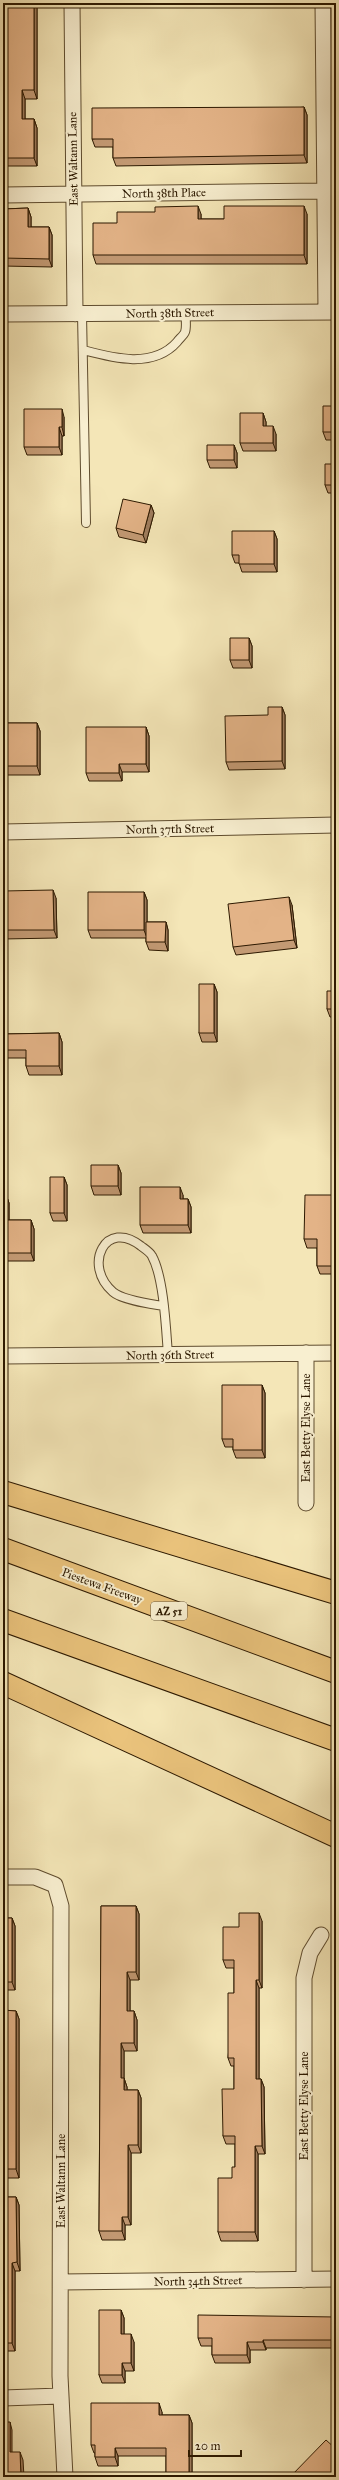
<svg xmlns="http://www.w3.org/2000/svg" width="339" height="2480" font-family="'IM FELL Great Primer',serif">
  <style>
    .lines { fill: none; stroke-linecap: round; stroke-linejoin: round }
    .lane-casing { stroke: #5f4c2e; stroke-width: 10 }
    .street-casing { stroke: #5f4c2e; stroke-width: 17 }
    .highway-casing { stroke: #2d1900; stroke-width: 24 }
    .lane { stroke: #f8efd0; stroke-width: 8 }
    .street { stroke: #f8efd0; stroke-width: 15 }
    .highway { stroke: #eac37c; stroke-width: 22 }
    .wall { fill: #c39a74; stroke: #2d1900 }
    .shaded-wall { fill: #9f7d5e; stroke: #2d1900 }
    .building { fill: #e3b387; stroke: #2d1900 }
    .labels { text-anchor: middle; stroke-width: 4; stroke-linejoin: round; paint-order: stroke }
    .shield { fill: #f8efd0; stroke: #6a593e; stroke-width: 1 }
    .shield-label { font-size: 11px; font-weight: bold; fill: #2d1900 }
    .street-label { font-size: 12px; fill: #2d1900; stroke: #f8efd0 }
  </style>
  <rect width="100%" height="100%" fill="#f4e6b7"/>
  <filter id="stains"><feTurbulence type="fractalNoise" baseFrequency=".005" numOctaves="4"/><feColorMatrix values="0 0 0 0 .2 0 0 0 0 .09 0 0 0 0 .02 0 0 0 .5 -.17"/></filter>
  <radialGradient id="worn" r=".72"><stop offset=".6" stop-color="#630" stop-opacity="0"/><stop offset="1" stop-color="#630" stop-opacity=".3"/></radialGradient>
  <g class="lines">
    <!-- lane casing -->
    <g class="lane-casing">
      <path id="lane" d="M82,314L86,523
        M83,350C113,358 153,369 177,342C179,339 184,335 185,332C187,327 185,318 186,313
        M163,1306C151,1304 122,1300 113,1292C82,1265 106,1218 141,1246C145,1249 150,1252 152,1256C164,1278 166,1329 168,1355"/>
    </g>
    <!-- street casing -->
    <g class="street-casing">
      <path id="street" d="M72,3L75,314
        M323,3L326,312
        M3,195L324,191
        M3,314L336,312
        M3,832L336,825
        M3,1356L336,1353
        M306,1503V1353
        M3,1877H35L55,1885L61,1906L60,2376L65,2477
        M304,2280V1978L310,1953L321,1935
        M61,2282L336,2279
        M3,2398L60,2396"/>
    </g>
    <!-- highway casing -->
    <g class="highway-casing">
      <path id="highway" d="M3,1492L336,1593
        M3,1549L336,1672
        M3,1620L336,1740
        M3,1683L336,1836"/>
    </g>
    <!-- lane -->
    <use href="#lane" class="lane"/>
    <!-- street -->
    <use href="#street" class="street"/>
    <!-- highway -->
    <use href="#highway" class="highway"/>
  </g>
  <!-- wall -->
  <path class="wall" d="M3,3H37V99H25V119H34L37,128V166H3Z
    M304,107L307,115V163L116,166L113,158V147H95L92,139Z
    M28,208L31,217V227H49L52,235V267L3,266V209Z
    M201,214V219H224L307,214V264H96L93,255L117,223Z
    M336,406V440H326L323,432Z
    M263,413L266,422V426L276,434V451H243L240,443Z
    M64,417V436H62V455H27L24,447Z
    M234,445L237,453V468H210L207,460Z
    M336,464V493H328L325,485Z
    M151,505L154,513L146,543L119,537L116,528Z
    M274,531L277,539V572H242L239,563H235L232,555Z
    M249,638L252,646V668H233L230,660Z
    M282,707L285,715V769L229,770L226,762L268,715Z
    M3,723H37L40,731V775H3Z
    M146,727L149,736V772H122V781H89L86,773Z
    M3,891L56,898L57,938L3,939Z
    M144,892L147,900V922H166L168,930V951L149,950L146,942V938H91L88,930Z
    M292,905L297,948L236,955L233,947Z
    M214,984L217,992V1042H202L199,1033Z
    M336,991V1017H330L327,1009Z
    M59,1033L62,1042V1075H29L26,1066V1058H3V1034Z
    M118,1165L121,1173V1195H94L91,1186Z
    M64,1177L67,1185V1221H53L50,1213Z
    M3,1194H6L9,1203V1220H31L34,1229V1261H3Z
    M183,1195V1199H188L191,1207V1233H143L140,1225Z
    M336,1195V1274H320L317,1266V1248H307L304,1239Z
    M262,1385L265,1393V1458H236L233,1450V1447H225L222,1439Z
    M101,1906H136L139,1914V1980H130V2011H134L137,2020V2051H124V2078L127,2087V2090H138L141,2098V2153H131V2225H125V2240H102L99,2231Z
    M3,1918H12L15,1926V1990H3Z
    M262,1921V1988H259V2079H261L264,2087L265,2154H258V2241H221L218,2232L235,2167V2144H226L223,2136L234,2089V2066H231L228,2058L234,1993V1968H226L223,1960L239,1927Z
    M3,2010L16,2011L19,2019V2178H3Z
    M3,2197H16L19,2205L20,2271H15V2351H3Z
    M121,2310L124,2318V2334L134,2342V2371H125V2383H102L99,2375Z
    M336,2317V2348H266V2350H250V2363H215L212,2355V2346H201L198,2338Z
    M162,2412V2415H189L192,2423V2477H166V2456H118V2466H98L95,2457V2453H94L91,2445Z"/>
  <!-- shaded-wall -->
  <path class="shaded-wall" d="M34,3H37V99L34,90Z
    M22,90L25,99V128L22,119Z
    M304,107L307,115V163L304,155Z
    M34,119L37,128V166L34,158Z
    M198,206L201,214V227L198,219Z
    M304,206L307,214V264L304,255Z
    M28,208L31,217V235L28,227Z
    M49,227L52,235V267L49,259Z
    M62,409L64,417V436L62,427Z
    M263,413L266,422V434L263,426Z
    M273,426L276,434V451L273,443Z
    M59,427L62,436V455L59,447Z
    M234,445L237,453V468L234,460Z
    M151,505L154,513L146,543L143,535Z
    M274,531L277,539V572L274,564Z
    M249,638L252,646V668L249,660Z
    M282,707L285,715V769L282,761Z
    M37,723L40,731V775L37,766Z
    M146,727L149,736V772L146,764Z
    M119,764L122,772V781L119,773Z
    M53,890L56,898L57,938L54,930Z
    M144,892L147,900V938L144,930Z
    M289,897L292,905L297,948L294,940Z
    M166,922L168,930V951L165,942Z
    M214,984L217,992V1042L214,1033Z
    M59,1033L62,1042V1075L59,1066Z
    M118,1165L121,1173V1195L118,1186Z
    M64,1177L67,1185V1221L64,1213Z
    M180,1187L183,1195V1207L180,1199Z
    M6,1194L9,1203V1229L6,1220Z
    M188,1199L191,1207V1233L188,1225Z
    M31,1220L34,1229V1261L31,1253Z
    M262,1385L265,1393V1458L262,1450Z
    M136,1906L139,1914V1980L136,1972Z
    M259,1913L262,1921V1988L259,1980Z
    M12,1918L15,1926V1990L12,1982Z
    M127,1972L130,1980V2020L127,2011Z
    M256,1980L259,1988V2087L256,2079Z
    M16,2011L19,2019V2178L16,2169Z
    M134,2011L137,2020V2051L134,2043Z
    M121,2043L124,2051V2087L121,2078Z
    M124,2078L127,2087V2098L124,2090Z
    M261,2079L264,2087L265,2154L262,2146Z
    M138,2090L141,2098V2153L138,2145Z
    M128,2145L131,2153V2225L128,2217Z
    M255,2146L258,2154V2241L255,2232Z
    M16,2197L19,2205L20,2271L17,2262Z
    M122,2217L125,2225V2240L122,2231Z
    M12,2263L15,2271V2351L12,2343Z
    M121,2310L124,2318V2342L121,2334Z
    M131,2334L134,2342V2371L131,2363Z
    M263,2340L266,2348V2350L263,2342Z
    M247,2342L250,2350V2363L247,2355Z
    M122,2363L125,2371V2383L122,2375Z
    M159,2403L162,2412V2423L159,2415Z
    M189,2415L192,2423V2477H189Z
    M10,2422L12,2430V2460L10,2452Z
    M115,2448L118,2456V2466L115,2457Z
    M20,2452L23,2460L24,2477H21Z"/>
  <!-- building -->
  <path class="building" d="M3,3H34V90H22V119H34V158H3Z
    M304,107V155L113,158V139H92V108Z
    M198,206V219H224V206H304V255H93V223H117V212H155V207Z
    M28,208V227H49V259L3,258V209Z
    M323,406H336V432H323Z
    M24,409H62V427H59V447H24Z
    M240,413H263V426H273V443H240Z
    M207,445H234V460H207Z
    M325,464H336V485H325Z
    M123,499L151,505L143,535L116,528Z
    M232,531H274V564H239V555H232Z
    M230,638H249V660H230Z
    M268,707H282V761L226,762L225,716L268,715Z
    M3,723H37V766H3Z
    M86,727H146V764H119V773H86Z
    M53,890L54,930H3V891Z
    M88,892H144V930H88Z
    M289,897L294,940L233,947L228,904Z
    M146,922H166L165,942H146Z
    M199,984H214V1033H199Z
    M327,991H336V1009H327Z
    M59,1033V1066H26V1050H3V1034Z
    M91,1165H118V1186H91Z
    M50,1177H64V1213H50Z
    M140,1187H180V1199H188V1225H140Z
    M3,1194H6V1220H31V1253H3Z
    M305,1195H336V1266H317V1239H304Z
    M222,1385H262V1450H233V1439H222Z
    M101,1906H136V1972H127V2011H134V2043H121V2078H124V2090H138V2145H128V2217H122V2231H99Z
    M239,1913H259V1980H256V2079H261L262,2146H255V2232H218V2178H232V2167H235V2136H223L222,2089H234V2058H228V1993H234V1960H223V1927H239Z
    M3,1918H12V1982H3Z
    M3,2010L16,2011V2169H3Z
    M3,2197H16L17,2262L12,2263V2343H3Z
    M99,2310H121V2334H131V2363H122V2375H99Z
    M198,2315L336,2317V2340H263V2342H247V2355H212V2338H198Z
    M91,2403H159V2415H189V2477H166V2448H115V2457H95V2445H91Z
    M3,2422H10V2452H20L21,2477H3Z
    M326,2440L336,2449V2477H290Z"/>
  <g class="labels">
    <!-- shield labels -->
    <rect class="shield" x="151" y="1602" width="36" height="18" rx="3"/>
    <g class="shield-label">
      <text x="169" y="1615">AZ 51</text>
    </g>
    <!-- street labels -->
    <g class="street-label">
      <text transform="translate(73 159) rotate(-91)" y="4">East Waltann Lane</text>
      <text transform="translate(164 193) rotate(-1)" y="4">North 38th Place</text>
      <text transform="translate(170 313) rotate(-1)" y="4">North 38th Street</text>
      <text transform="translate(170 829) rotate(-1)" y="4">North 37th Street</text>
      <text transform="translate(170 1355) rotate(-1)" y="4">North 36th Street</text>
      <text transform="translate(306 1428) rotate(-90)" y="4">East Betty Elyse Lane</text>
      <text transform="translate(102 1586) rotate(20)" y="4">Piestewa Freeway</text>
      <text transform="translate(304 2106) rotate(-90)" y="4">East Betty Elyse Lane</text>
      <text transform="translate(61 2181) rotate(-90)" y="4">East Waltann Lane</text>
      <text transform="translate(198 2281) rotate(-1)" y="4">North 34th Street</text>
    </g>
  </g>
  <!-- margin -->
  <rect width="339" height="2480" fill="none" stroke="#f4e6b7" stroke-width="16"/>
  <rect x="4" y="4" width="331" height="2472" fill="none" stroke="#2d1900" stroke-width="2"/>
  <rect x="8" y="8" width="323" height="2464" fill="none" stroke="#2d1900"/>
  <!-- scale -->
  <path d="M189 2450v6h52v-6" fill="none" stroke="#2d1900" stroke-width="2"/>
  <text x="195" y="2450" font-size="12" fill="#2d1900" stroke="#f8efd0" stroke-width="3" paint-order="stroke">20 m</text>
  <rect width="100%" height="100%" filter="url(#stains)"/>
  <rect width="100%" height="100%" fill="url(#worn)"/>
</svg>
